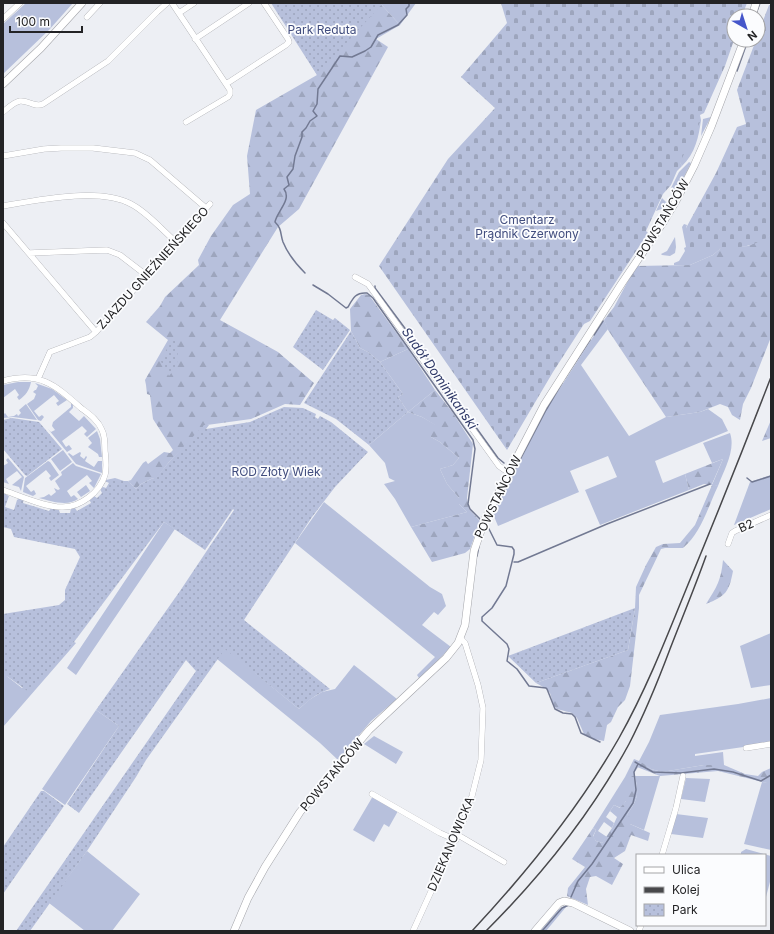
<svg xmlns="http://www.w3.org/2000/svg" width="774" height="934" font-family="Inter,sans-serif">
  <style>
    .grass { fill: #b7c0dc }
    .forest { fill: url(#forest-firs) }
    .cemetery { fill: url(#cemetery-stones) }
    .park { fill: url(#park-dots) }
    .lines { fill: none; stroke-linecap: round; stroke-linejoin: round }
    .stream { stroke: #727992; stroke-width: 1.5 }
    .minor-casing { stroke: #a3a4a9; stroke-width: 6 }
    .tertiary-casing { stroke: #a3a4a9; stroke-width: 8 }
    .minor { stroke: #fff; stroke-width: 5.5 }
    .tertiary { stroke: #fff; stroke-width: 7 }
    .rail { stroke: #48484b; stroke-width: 1.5 }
    .labels { text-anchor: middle; stroke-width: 3.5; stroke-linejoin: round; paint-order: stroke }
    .park-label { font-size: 12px; fill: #414d7e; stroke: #fbfcfe }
    .street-label { font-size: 12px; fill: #232325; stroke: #fbfcfe }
    .water-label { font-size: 13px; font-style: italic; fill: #2f3968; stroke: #fbfcfe }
  </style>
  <defs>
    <pattern id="forest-firs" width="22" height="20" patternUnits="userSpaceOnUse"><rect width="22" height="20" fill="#b7c0dc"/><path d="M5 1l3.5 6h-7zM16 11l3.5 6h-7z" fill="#9da5bd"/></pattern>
    <pattern id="cemetery-stones" width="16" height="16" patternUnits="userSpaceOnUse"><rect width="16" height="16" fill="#b7c0dc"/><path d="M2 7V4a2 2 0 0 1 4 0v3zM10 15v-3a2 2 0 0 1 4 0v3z" fill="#9da5bd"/></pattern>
    <pattern id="park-dots" width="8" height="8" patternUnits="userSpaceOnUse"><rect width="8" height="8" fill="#b7c0dc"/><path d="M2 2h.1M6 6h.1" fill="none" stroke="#9da5bd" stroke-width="1.8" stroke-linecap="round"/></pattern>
  </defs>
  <rect width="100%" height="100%" fill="#edeff4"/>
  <!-- grass -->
  <path class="grass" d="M26,3H73L49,30L3,74V24Z
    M380,3H416L400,25Z
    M711,117L701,136L703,119Z
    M701,120C699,136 695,154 682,166L673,150L692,122Z
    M689,162L691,163L676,193L671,188L679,172Z
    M662,198L667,203L664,208L656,211Z
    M684,224L687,225L686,228L720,249L713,255L690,265H674V263L679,261L685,251L684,248L686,247L682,227Z
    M675,237L676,247L675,253L670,256L662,255L661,254L667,251Z
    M604,320L608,329L581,365L629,436L666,417L700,412L708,409L722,419L728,431L655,461L663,483L685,474L689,490L600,525L585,490L617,477L608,456L570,471L579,492L498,526L493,514L547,408Z
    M408,349L435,390L408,412L422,417L436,425L431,437L440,442L459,458L453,465L440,469L447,484L459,498V504L467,512L411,527L395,499L384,484L395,481L389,478L385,463L369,445L408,412L398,397L403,394L380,362Z
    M18,382H31C29,391 26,395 19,400L17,397L19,395L15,389L3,398V385Z
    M35,383L52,389L67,400L58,406L56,403L59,401L54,395L34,411L39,417L42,415L44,417L41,421L38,420L27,404L34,399L36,394L33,392L35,390H36L38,386Z
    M71,403L73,405V408L69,412L79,421L84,416L96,429L87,437L84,434L87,431L82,426L62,441L66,447L69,445L72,449L67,452L48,429L51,432L55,430L52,426L53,422L71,407Z
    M26,404L37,420L13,417L3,418V415L5,413L8,417L14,416L17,414L18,416L21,413L19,410Z
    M97,431L100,439L102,457H99L98,454L88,447L92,443L88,438Z
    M730,433C736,450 724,470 718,486L712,485L723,459L712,463L703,443Z
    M63,450L72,462L60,471L51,459Z
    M80,452L81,453L80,456L84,459L86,456L87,457L85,461L94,467L98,461H102V473L76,464L68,454L69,453L73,456Z
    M8,458L24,477L21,491L19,487L12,485L22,477L17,471L6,479L9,484L3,482V466L8,463L6,460Z
    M48,461L50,462L59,475L51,481L49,478L51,476L46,470L26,486L31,492L34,490L36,494L33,496L23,492L25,478Z
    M73,463L76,466L101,474L94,488L89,483L92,481L87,475L67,491L71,497L74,495L78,499C67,507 51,501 39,498L44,497L49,494L51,496L56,492L54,488L58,490L60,489L55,481L62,475L61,472Z
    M771,475V509L734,525L750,482Z
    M86,485L90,491L81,497L77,492Z
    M324,502L430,587L442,594L446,606L438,615L434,612L422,625L451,647L412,687H410L419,678L417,675L435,657L295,543Z
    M164,522L175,529L76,675L67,668Z
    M771,633V685L751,688L740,646Z
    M74,642L76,643L3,727L4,674L22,688Z
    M225,648L299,709L309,700L322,692L335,689L354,665L397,699L371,721L338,760L320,743L217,659Z
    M771,698V743L695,754V756L723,752L724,765H704L662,772L651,769L641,763L634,773L635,776H660L644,830L630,824L627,815C638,798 639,796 635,776L626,801L621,808L614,805L606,817L614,823L612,828L604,822L598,831L607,837L602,843L596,841L593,837L596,830L593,828L625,777L634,759L639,761L649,742L660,715L738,704Z
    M96,710L119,726L65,805L42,789Z
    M374,736L403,752L396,764L364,744Z
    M686,778L710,779L705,802L681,799Z
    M762,782L771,783V850L744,844Z
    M373,796L398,811L389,827L384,824L374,842L353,830Z
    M676,814L708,818L703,838L671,834Z
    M746,849L771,856V878L766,897L765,855H741V852Z
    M87,851L140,894L112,931H85L49,903Z
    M564,906L566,907L546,931H540L558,910Z"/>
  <!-- forest -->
  <path class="forest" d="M380,3L400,25L376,39L388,47L299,209L278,227L220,320L278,352L314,383L300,405L285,404L251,419L207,425L169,462L155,480L153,478L141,484L136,489L128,481L131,480L143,463L146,461L148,464L164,452L170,453L173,450L153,419L150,395L147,394L146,385L145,380L168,340L146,322L160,306L165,297L199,265L198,260L211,236L233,205L250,194L247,156L256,110L317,75L294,35Z
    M771,235V337L751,388L743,404L740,420L732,415L728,407L720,404L700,412L666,417L608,330L604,320L614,307L636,266L690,265L713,255L721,248L748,246Z
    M365,294L369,295L408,349L380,362L368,352L360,348L351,331L350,309L361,295Z
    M435,390L453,413L473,444L467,498L469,509L480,521L470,549L465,553L432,562L411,527L467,512L459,504V498L447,484L440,469L453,465L459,458L440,442L431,437L430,432L435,425L422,417L408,412Z
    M771,420V438L762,441Z
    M723,459L712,484L718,486C708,507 701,533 683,548H665L661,549L639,595V608L630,686L625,700L618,707L611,722L607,725L604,741L594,739L584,734L577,718L572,713L557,709L554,706L550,693L545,688L536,683L628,650L635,608L636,587L646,565L656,547L663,544L680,543L695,525L712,485L704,484L689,490L685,474Z
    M723,560L733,571C729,592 726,596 706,604C717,587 721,580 723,560Z
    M641,762L651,769L662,772L704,765H724L745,774L758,776L762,772L771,768V783H767L718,771L660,776L637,767Z
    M632,776H635C639,796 638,798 627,815L632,819L630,824L650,833L648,841L631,835L625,851L614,858L623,864L612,885L596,876L590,877L586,889L588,905L567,896L568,888L585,867L572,859L593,828L596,830L593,836L596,841L602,843L612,828L617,817L610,811L614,805L620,808L626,801C622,790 626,784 632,776Z"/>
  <!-- cemetery -->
  <path class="cemetery" d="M501,3H747L742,16H734V40L725,66L704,113L700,115L701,120L680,162L682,166L677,171L671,185L663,194L646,231L648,233L590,321L584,324L553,372L507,450L379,266L448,159L495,108L461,77L507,23Z
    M769,5H771V235C748,252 717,248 690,250L686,228L716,173L737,127L746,124L737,90L756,40H758V34Z"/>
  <!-- park -->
  <path class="park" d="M271,3H383L317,75Z
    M316,310L333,320L335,318L350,330L323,370L293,347Z
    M351,331L360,348L368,352L380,362L403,394L398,397L408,412L369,445L336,419L304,403Z
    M175,336L178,348L177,366L169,376L160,360Z
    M284,407L303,408L316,414L315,417L318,419L320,416L331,422L368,452L335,487L312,517L244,620L330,689C317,693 309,700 299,709L225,649L146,760L136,777L87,851L30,931H16L196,671L186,660L79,813L67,804L119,726L96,710L180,591L234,510L233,509L205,550L164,522L74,642L29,692L8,677L3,675V614L59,605L65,600V590L80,557L75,549L14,537L11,529L3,527V493L9,496L5,507L14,510L17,500L20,498L24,499L23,503L49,511L51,508L59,510L60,513H70L71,509L75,508L77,511L91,503L89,499L94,496L97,498L102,493L100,489L103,487L106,488L109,483L105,481L106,480L115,478L124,481H128L136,489L141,484L153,478L155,479L169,462L204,425H209L206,429L250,422Z
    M12,418L39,422L62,449L27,476L25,475L3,449V420Z
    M635,608L628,650L536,683L508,656Z
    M41,791H44L64,806L3,894V847Z"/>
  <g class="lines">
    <!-- stream -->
    <path class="stream" d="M756,14L760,3
      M737,71L748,40
      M305,273C297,265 287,252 283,242C280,233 282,229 275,222C277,211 292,200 284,189L289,185L287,177L293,169L295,156L302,137V132L306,128L310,121L317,116L313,111L317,104L318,89L340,56L352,57L365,51L371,47L378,35L398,25L407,15L406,9L409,6V3
      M313,285L328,294L346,308L348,307C353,298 356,292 367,293L373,298L473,440L475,449L468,504L470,509L482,521
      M375,286V288L430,362
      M594,335L603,321
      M434,369L498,458L504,463
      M565,378L590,340
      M747,478L752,482L771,476
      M502,494L546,410L562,383
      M492,514L499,499
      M487,525L497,545L512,547L514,550V554L506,586L492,608L482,617V621L507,644L509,649L507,661L517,669L529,686L546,688L547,689L555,709L563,713L572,714L575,717L581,733L600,742
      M477,556L479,546
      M514,562H518L607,524L710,484
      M635,762L653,772L681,773L714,769L733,772L761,781L771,775
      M571,897L578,881L592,864L633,803L636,790L634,772L638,764
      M542,931L562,908L569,905"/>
    <!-- minor casing -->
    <g class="minor-casing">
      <path id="minor" d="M172,3L230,90V94L228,97L186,122
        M179,13L194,3
        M87,17L100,3
        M3,19L20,3
        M195,39L249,3
        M226,84L286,45L289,42L288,39L264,3
        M3,112C8,108 14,102 20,101C28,100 35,108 43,104L108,61L157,12L167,3
        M3,156L44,149L61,148H93L135,153L150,160L206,208
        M3,206C38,200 99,187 131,204C147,212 162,230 176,242
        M3,223L96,332
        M29,253L107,250L120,255L146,275
        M355,277L368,284L499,466L509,473
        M38,379L50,352L90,337L96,332L210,204
        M3,381C40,371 55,385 81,408C89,414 98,420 102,430C105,436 105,444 105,451C106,459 107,467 105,475C100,492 80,508 61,507C45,507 20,496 3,490
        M728,544L732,533L735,531L771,515
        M746,748L771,744
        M372,794L440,833L456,840
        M458,835L504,862
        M662,855L676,808L683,776
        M413,931L465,817L472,796L481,760L483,708L478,685L465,643L461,639
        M639,931L641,925"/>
    </g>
    <!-- tertiary casing -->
    <g class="tertiary-casing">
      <path id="tertiary" d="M752,16L756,3
        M3,84L41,48L82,3
        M234,931L248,898L265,867L300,812L369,730L446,658L458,643L465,625L474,551L485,519L544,405L622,283L664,221L676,201L694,166L711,127L744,40
        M535,931L559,903L564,901L573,903L630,931"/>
    </g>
    <!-- minor -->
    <use href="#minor" class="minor"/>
    <!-- tertiary -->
    <use href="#tertiary" class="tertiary"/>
    <!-- rail -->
    <path class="rail" d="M472,931C527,872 579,808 619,738C646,690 666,639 687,587C716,517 744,447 771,377
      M486,931C542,875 591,814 629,744C645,713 658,681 670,649C682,618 695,587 706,556"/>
  </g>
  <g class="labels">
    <!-- park labels -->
    <g class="park-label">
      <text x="322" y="34">Park Reduta</text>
      <text x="527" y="224">Cmentarz<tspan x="527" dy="14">Prądnik Czerwony</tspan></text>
      <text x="276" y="476">ROD Złoty Wiek</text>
    </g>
    <!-- street labels -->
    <g class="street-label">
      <text transform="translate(663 219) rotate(-59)" y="4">POWSTAŃCÓW</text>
      <text transform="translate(153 268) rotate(-48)" y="4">ZJAZDU GNIEŹNIEŃSKIEGO</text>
      <text transform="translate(498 497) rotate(-64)" y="4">POWSTAŃCÓW</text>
      <text transform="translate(746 526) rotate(-24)" y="4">B2</text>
      <text transform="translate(332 775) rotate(-50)" y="4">POWSTAŃCÓW</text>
      <text transform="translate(451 844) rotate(-67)" y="4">DZIEKANOWICKA</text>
    </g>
    <!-- water labels -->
    <g class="water-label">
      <text transform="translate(440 378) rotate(55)" y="5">Sudół Dominikański</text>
    </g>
  </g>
  <!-- border -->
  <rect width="774" height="934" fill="none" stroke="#232325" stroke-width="8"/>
  <!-- legend -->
  <rect x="636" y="854" width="130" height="72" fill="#fbfcfe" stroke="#a5a5a7"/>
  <rect x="644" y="867" width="20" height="6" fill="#ffffff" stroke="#a5a5a7"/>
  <text x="672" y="874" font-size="12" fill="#232325">Ulica</text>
  <rect x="644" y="887" width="20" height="6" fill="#48484b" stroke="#a5a5a7"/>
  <text x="672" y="894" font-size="12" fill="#232325">Kolej</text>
  <rect x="644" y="904" width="20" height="12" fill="url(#park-dots)" stroke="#a5a5a7"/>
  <text x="672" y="914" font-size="12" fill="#232325">Park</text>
  <!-- north arrow -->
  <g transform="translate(746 28) rotate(141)"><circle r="19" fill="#fbfcfe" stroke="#a5a5a7"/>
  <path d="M0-3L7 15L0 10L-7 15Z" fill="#4556ca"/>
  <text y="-6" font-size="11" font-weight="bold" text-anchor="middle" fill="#232325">N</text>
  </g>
  <!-- scale -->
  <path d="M10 26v6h72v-6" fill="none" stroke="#232325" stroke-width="2"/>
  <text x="16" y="26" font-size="12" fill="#232325" stroke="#fbfcfe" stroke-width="3" paint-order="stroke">100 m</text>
</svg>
